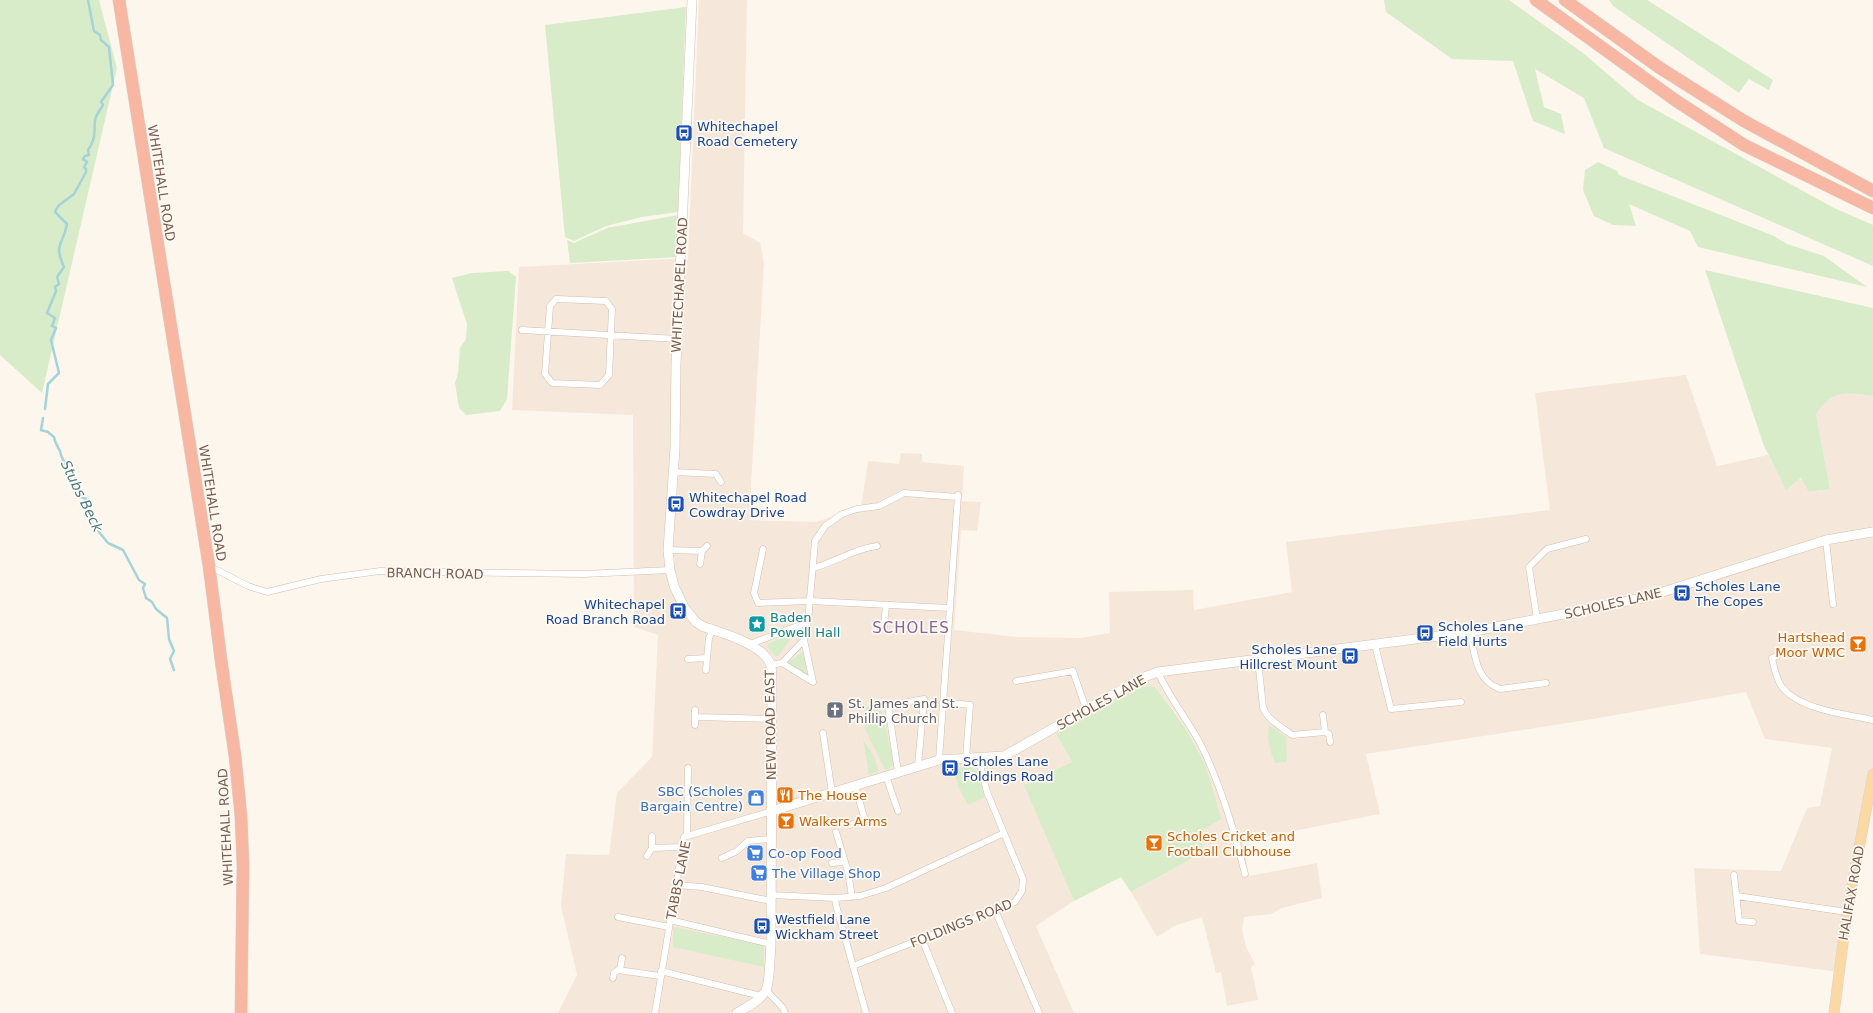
<svg xmlns="http://www.w3.org/2000/svg" width="1873" height="1013" font-family="'DejaVu Sans',sans-serif">
  <style>
    .residential { fill: #f5e8da }
    .green { fill: #d8ecc9 }
    .lines { fill: none; stroke-linecap: round; stroke-linejoin: round }
    .stream { stroke: #a5d3da; stroke-width: 2.5 }
    .street-casing { stroke: #d1beb0; stroke-width: 7 }
    .secondary-casing { stroke: #d6c0b0; stroke-width: 10 }
    .primary-casing { stroke: #dad1cd; stroke-width: 11 }
    .highway-casing { stroke: #dad1cd; stroke-width: 13 }
    .street { stroke: #fff; stroke-width: 6 }
    .secondary { stroke: #fff; stroke-width: 9 }
    .primary { stroke: #fbd9a5; stroke-width: 10 }
    .highway { stroke: #f7b7a3; stroke-width: 12 }
    .labels { text-anchor: middle; stroke-width: 3.5; stroke-linejoin: round; paint-order: stroke }
    .transit-label { font-size: 13px; fill: #164399; stroke: #fffaf3; text-anchor: start }
    .street-label { font-size: 13px; fill: #7a5c4d; stroke: #fffaf3 }
    .culture-label { font-size: 13px; fill: #0d838f; stroke: #fffaf3; text-anchor: start }
    .food-label { font-size: 13px; fill: #c56008; stroke: #fffaf3; text-anchor: start }
    .worship-label { font-size: 13px; fill: #5b616d; stroke: #fffaf3; text-anchor: start }
    .shop-label { font-size: 13px; fill: #366cbe; stroke: #fffaf3; text-anchor: start }
    .water-label { font-size: 14px; font-style: italic; fill: #437c86; stroke: #fffaf3 }
    .quarter-label { font-size: 15px; letter-spacing: 1px; fill: #846695; stroke: #fffaf3 }
  </style>
  <rect width="100%" height="100%" fill="#fdf6ec"/>
  <!-- residential -->
  <path class="residential" d="M699,0H747L743,233L760,243L764,263L749,520L816,522L861,507L868,461L899,464L901,453L922,454V462L964,466L962,501L981,502L977,531L961,530L954,630L1017,637L1080,638L1110,633L1109,592L1193,590L1194,610L1292,592L1286,542L1550,510L1535,393L1686,375L1717,466L1768,455L1786,489L1802,478L1809,492L1830,489L1816,414L1823,403L1841,392L1873,396V774L1839,972L1700,954L1694,868L1781,871L1807,808L1820,806L1832,748L1765,739L1746,692L1587,720L1366,754L1380,814L1243,841L1249,876L1317,863L1322,898L1282,908L1271,914L1244,917L1242,929L1246,947L1255,964L1251,967L1258,1000L1227,1006L1221,972L1216,973L1202,917L1174,926L1157,937L1131,892L1204,852L1199,832L1214,791L1198,750L1176,713L1155,687L1144,686L1131,691L1056,734L1072,762L1025,785L1074,901L1036,926L1074,1013H558L577,975L561,906L566,854L609,855L617,793L652,757L658,635L634,627L633,415L512,410L519,267L688,258Z"/>
  <!-- green -->
  <path class="green" d="M0,0H99L117,68L42,393L0,355Z
    M1384,0H1509L1583,53L1638,100L1834,208L1873,225V266L1604,148L1584,98L1535,69L1544,107L1561,114L1565,134L1533,121L1513,61L1452,59L1386,12Z
    M1609,0H1647L1773,80L1769,90L1749,79L1739,93L1613,6Z
    M686,7L678,212L642,217L606,226L574,241L565,237L545,25Z
    M1598,162L1617,171L1619,175L1774,236L1787,244L1824,256L1867,287L1698,247L1690,231L1629,204L1636,226L1613,225L1594,216L1583,190L1585,170Z
    M678,215V257L570,263L567,240L574,243L607,228Z
    M1705,270L1873,308V396C1846,393 1834,388 1816,414L1830,489L1809,492L1801,478L1786,490L1764,446Z
    M508,271L516,277L507,399L500,411L466,415L459,408L455,383L458,373L460,348L466,339L467,324L452,278L472,273Z
    M792,634L793,636L778,656H775L767,646L769,643Z
    M804,651L807,673L805,674L787,663Z
    M1144,686L1155,687C1171,707 1185,726 1197,749C1209,770 1215,796 1221,819L1199,832L1204,852L1131,892L1121,877L1074,901L1024,785L1072,762L1056,734L1131,691Z
    M880,703L894,765L886,770C882,766 883,764 880,759C870,737 862,734 864,707Z
    M1269,725L1286,737L1287,762L1275,763C1270,751 1266,739 1269,725Z
    M863,739L875,759L878,769L877,772L869,775Z
    M969,766L977,771L985,797L968,805L959,788L953,769Z
    M673,927L764,945V967L673,947Z"/>
  <g class="lines">
    <!-- stream -->
    <path class="stream" d="M45,409L48,384L59,373L51,340L56,328L52,326L55,318L47,313L56,291L55,287L59,284L57,277L64,267C53,242 63,247 67,224L55,212L58,206L74,194L86,172V169L84,167L87,162L83,159L85,156L89,155L88,150C96,139 94,132 95,120C96,115 100,110 103,105L101,102L113,85L109,47L101,40L100,35L94,31L88,0
      M43,418L41,430L48,432L54,437C55,445 60,448 61,455L79,496L86,499L83,505L91,522L108,543L123,550L139,580L145,584L143,588L146,598L152,602L156,609L167,618L169,639L174,651L170,659L174,670"/>
    <!-- street casing -->
    <g class="street-casing">
      <path id="street" d="M556,299L606,301L612,309L609,375L600,385L552,383L545,374L550,306Z
        M522,330L677,339
        M673,472L716,474L721,482
        M1826,540L1833,604
        M763,549L754,593L758,603L810,601L950,608
        M668,550L702,551
        M700,564L702,551L707,546
        M209,566L248,586L267,592L321,579L380,571L584,574L670,570
        M813,568C836,562 853,549 877,546
        M1537,619L1529,567L1547,549L1586,539
        M884,627L886,605
        M1470,632C1475,654 1475,680 1500,689L1546,683
        M750,644L808,622
        M1375,645L1391,709L1461,702
        M1777,656L1772,658C1774,667 1776,679 1782,687C1800,710 1846,714 1873,720
        M688,659L707,658L709,638L713,630
        M1258,660L1263,707C1267,720 1282,727 1292,735L1325,732L1323,715
        M782,663L813,682
        M770,665L782,663L804,640
        M706,670L707,658
        M1158,672C1170,700 1190,722 1203,749C1221,787 1235,833 1245,874
        M1016,681L1073,671L1086,709
        M813,682L804,640L808,622L815,541L825,526L842,514L857,509L879,506L904,493L958,497
        M943,702L970,705L966,758
        M695,717L772,719
        M695,725V710
        M1325,732L1329,734L1330,742
        M823,733L832,793
        M939,760L958,495
        M898,772L888,706L924,699L918,766
        M886,776L898,811
        M850,825L865,820L855,786
        M836,832L848,872L852,897
        M687,835L688,768
        M652,848L681,847
        M647,856L652,848V836
        M722,858L737,851L748,841L771,839
        M832,863L845,862
        M1734,875L1739,921L1753,922
        M676,885L702,887L771,901
        M771,895L835,898L860,896L886,888L1004,833
        M1737,896L1847,912
        M835,898L836,905L866,1013
        M995,910L1039,1013
        M618,917L669,927
        M670,920L771,944
        M922,939L952,1013
        M853,966L1015,902L1022,891L1023,879L987,792L978,757
        M620,970L622,958
        M661,971L761,996
        M613,978L614,973L618,970L660,976
        M766,990L783,1008L785,1013
        M655,1013L684,837L772,811"/>
    </g>
    <!-- secondary casing -->
    <g class="secondary-casing">
      <path id="secondary" d="M692,0L676,364L675,448L668,550L670,570L674,586L684,607L696,622L702,626C721,633 765,644 771,666C772,673 772,681 772,688L771,944C770,954 770,982 766,990C761,1001 746,1007 737,1013
        M772,811L939,760L1004,756L1144,677L1158,672L1470,632L1594,608L1647,597L1826,540L1873,532"/>
    </g>
    <!-- primary casing -->
    <g class="primary-casing">
      <path id="primary" d="M1834,1013L1847,912L1873,774"/>
    </g>
    <!-- highway casing -->
    <g class="highway-casing">
      <path id="highway" d="M119,0L209,566L221,660L235,756L241,816L243,865L241,1013
        M1536,0L1675,100L1744,145L1873,208
        M1565,0L1660,68L1744,121L1873,191"/>
    </g>
    <!-- street -->
    <use href="#street" class="street"/>
    <!-- secondary -->
    <use href="#secondary" class="secondary"/>
    <!-- primary -->
    <use href="#primary" class="primary"/>
    <!-- highway -->
    <use href="#highway" class="highway"/>
  </g>
  <!-- icons -->
  <defs>
    <g id="bus-square" transform="scale(0.9)"><rect x="-9" y="-9" width="18" height="18" rx="4" fill="#1a4fb4" stroke="#fffaf3"/><path d="M-5-6H5V4H4V6H2V4H-2V6H-4V4H-5ZM-3.5-4V0h7V-4ZM-3.5 1.2v1.5H-2V1.2ZM2 1.2v1.5H3.5V1.2Z" fill="#fff"/></g>
    <g id="sight-square" transform="scale(0.9)"><rect x="-9" y="-9" width="18" height="18" rx="4" fill="#0f9aa8" stroke="#fffaf3"/><path d="M0-6L1.8-2.2L6-1.7L2.9 1.2L3.7 5.4L0 3.3L-3.7 5.4L-2.9 1.2L-6-1.7L-1.8-2.2Z" fill="#fff"/></g>
    <g id="bar-square" transform="scale(0.9)"><rect x="-9" y="-9" width="18" height="18" rx="4" fill="#e8710a" stroke="#fffaf3"/><path d="M-6-5H6L.8 .8V4.5H3.5V6h-7V4.5H-.8V.8Z" fill="#fff"/></g>
    <g id="church-square" transform="scale(0.9)"><rect x="-9" y="-9" width="18" height="18" rx="4" fill="#6b7280" stroke="#fffaf3"/><path d="M-1.2-6h2.4v3.5h3.3v2.4h-3.3V6h-2.4V-.1h-3.3v-2.4h3.3Z" fill="#fff"/></g>
    <g id="restaurant-square" transform="scale(0.9)"><rect x="-9" y="-9" width="18" height="18" rx="4" fill="#e8710a" stroke="#fffaf3"/><path d="M-5-6h1v4h1v-4h1v4h1v-4h1v5L-1.5 .5V6h-2V.5L-5-1ZM5-6V6H3V1.5H1.5Q1.5-4 5-6Z" fill="#fff"/></g>
    <g id="shop-square" transform="scale(0.9)"><rect x="-9" y="-9" width="18" height="18" rx="4" fill="#3f7fe0" stroke="#fffaf3"/><path d="M-5-2.5h2.3a2.7 3.5 0 0 1 5.4 0H5L5.5 6h-11ZM-1.5-2.5h3a1.5 2.3 0 0 0-3 0Z" fill="#fff"/></g>
    <g id="supermarket-square" transform="scale(0.9)"><rect x="-9" y="-9" width="18" height="18" rx="4" fill="#3f7fe0" stroke="#fffaf3"/><path d="M-6-5.5h2.5l.6 2H6L4.5 2H-2.5L-4.4-4H-6ZM-1.5 3.2a1.3 1.3 0 1 0 .1 0ZM3 3.2a1.3 1.3 0 1 0 .1 0Z" fill="#fff"/></g>
  </defs>
  <g fill-rule="evenodd">
    <use href="#bus-square" x="684" y="133"/>
    <use href="#bus-square" x="676" y="504"/>
    <use href="#bus-square" x="1682" y="593"/>
    <use href="#bus-square" x="678" y="611"/>
    <use href="#sight-square" x="757" y="624"/>
    <use href="#bus-square" x="1425" y="633"/>
    <use href="#bar-square" x="1858" y="644"/>
    <use href="#bus-square" x="1350" y="656"/>
    <use href="#church-square" x="835" y="710"/>
    <use href="#bus-square" x="950" y="768"/>
    <use href="#restaurant-square" x="785" y="795"/>
    <use href="#shop-square" x="756" y="798"/>
    <use href="#bar-square" x="786" y="821"/>
    <use href="#bar-square" x="1154" y="843"/>
    <use href="#supermarket-square" x="755" y="853"/>
    <use href="#supermarket-square" x="759" y="873"/>
    <use href="#bus-square" x="762" y="926"/>
  </g>
  <g class="labels">
    <!-- transit labels -->
    <g class="transit-label">
      <text x="697" y="131">Whitechapel<tspan x="697" dy="15">Road Cemetery</tspan></text>
      <text x="689" y="502">Whitechapel Road<tspan x="689" dy="15">Cowdray Drive</tspan></text>
      <text x="1695" y="591">Scholes Lane<tspan x="1695" dy="15">The Copes</tspan></text>
      <text x="665" y="609" text-anchor="end">Whitechapel<tspan x="665" dy="15">Road Branch Road</tspan></text>
      <text x="1438" y="631">Scholes Lane<tspan x="1438" dy="15">Field Hurts</tspan></text>
      <text x="1337" y="654" text-anchor="end">Scholes Lane<tspan x="1337" dy="15">Hillcrest Mount</tspan></text>
      <text x="963" y="766">Scholes Lane<tspan x="963" dy="15">Foldings Road</tspan></text>
      <text x="775" y="924">Westfield Lane<tspan x="775" dy="15">Wickham Street</tspan></text>
    </g>
    <!-- street labels -->
    <g class="street-label">
      <text transform="translate(162 183) rotate(81)" y="5">WHITEHALL ROAD</text>
      <text transform="translate(679 285) rotate(-87)" y="5">WHITECHAPEL ROAD</text>
      <text transform="translate(213 503) rotate(81)" y="5">WHITEHALL ROAD</text>
      <text transform="translate(435 573) rotate(1)" y="5">BRANCH ROAD</text>
      <text transform="translate(1613 603) rotate(-13)" y="5">SCHOLES LANE</text>
      <text transform="translate(1101 702) rotate(-29)" y="5">SCHOLES LANE</text>
      <text transform="translate(770 725) rotate(-91)" y="5">NEW ROAD EAST</text>
      <text transform="translate(225 827) rotate(-93)" y="5">WHITEHALL ROAD</text>
      <text transform="translate(678 880) rotate(-79)" y="5">TABBS LANE</text>
      <text transform="translate(1851 893) rotate(-80)" y="5">HALIFAX ROAD</text>
      <text transform="translate(961 923) rotate(-22)" y="5">FOLDINGS ROAD</text>
    </g>
    <!-- culture labels -->
    <g class="culture-label">
      <text x="770" y="622">Baden<tspan x="770" dy="15">Powell Hall</tspan></text>
    </g>
    <!-- food labels -->
    <g class="food-label">
      <text x="1845" y="642" text-anchor="end">Hartshead<tspan x="1845" dy="15">Moor WMC</tspan></text>
      <text x="798" y="800">The House</text>
      <text x="799" y="826">Walkers Arms</text>
      <text x="1167" y="841">Scholes Cricket and<tspan x="1167" dy="15">Football Clubhouse</tspan></text>
    </g>
    <!-- worship labels -->
    <g class="worship-label">
      <text x="848" y="708">St. James and St.<tspan x="848" dy="15">Phillip Church</tspan></text>
    </g>
    <!-- shop labels -->
    <g class="shop-label">
      <text x="743" y="796" text-anchor="end">SBC (Scholes<tspan x="743" dy="15">Bargain Centre)</tspan></text>
      <text x="768" y="858">Co-op Food</text>
      <text x="772" y="878">The Village Shop</text>
    </g>
    <!-- water labels -->
    <g class="water-label">
      <text transform="translate(82 496) rotate(64)" y="5">Stubs Beck</text>
    </g>
    <!-- quarter labels -->
    <g class="quarter-label">
      <text x="911" y="633">SCHOLES</text>
    </g>
  </g>
</svg>
